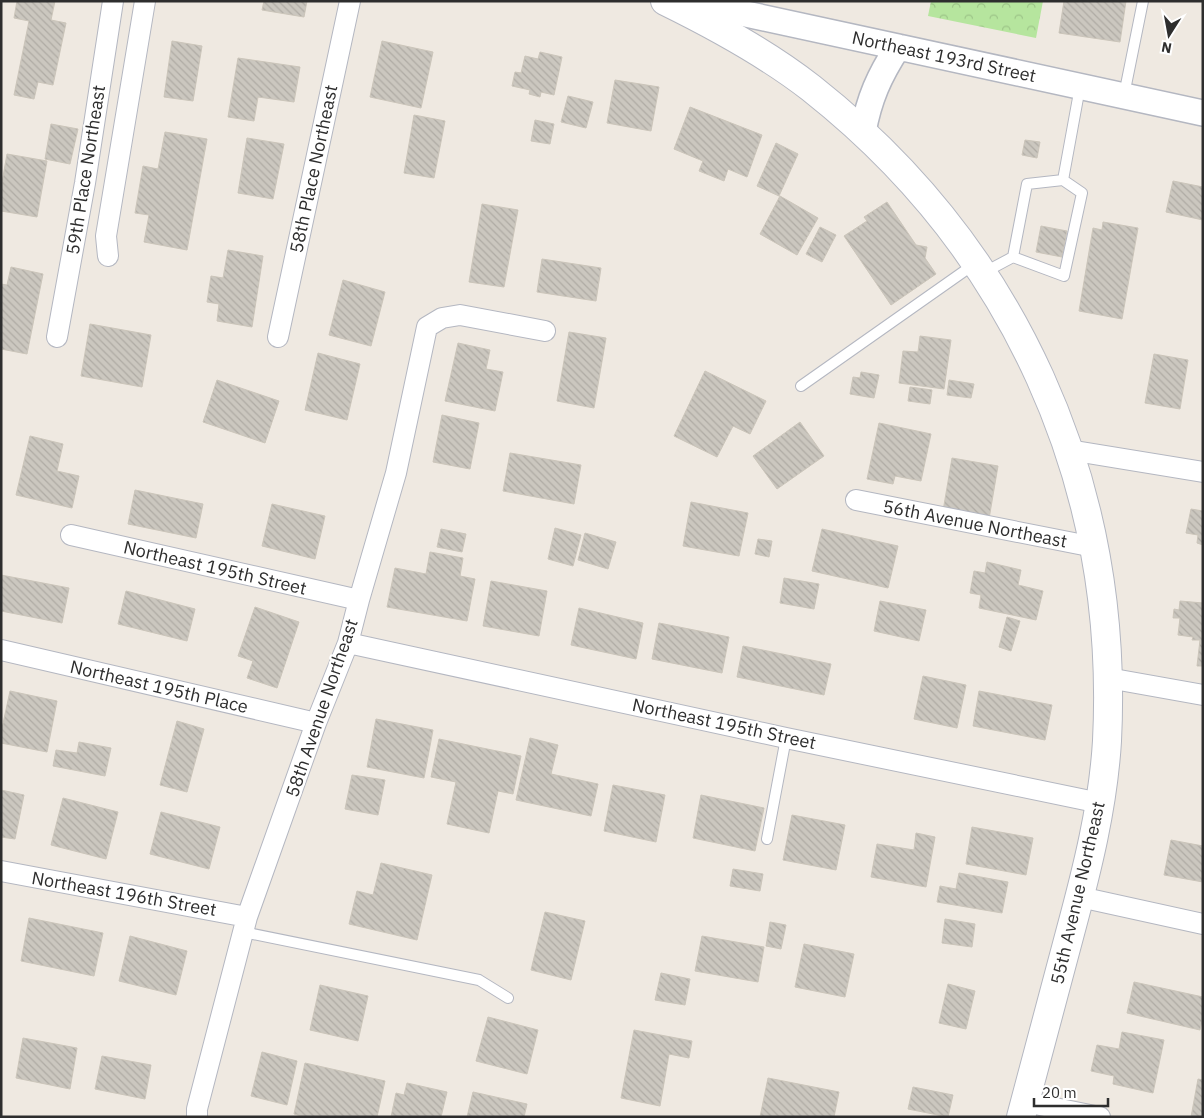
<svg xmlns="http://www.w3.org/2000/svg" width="1204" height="1118" font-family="'IBM Plex Sans',sans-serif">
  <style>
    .forest { fill: url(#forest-crowns) }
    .building { fill: url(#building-back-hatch); stroke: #cbc5ba }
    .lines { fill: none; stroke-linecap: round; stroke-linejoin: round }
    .service-casing { stroke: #b4b7c1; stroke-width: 12 }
    .minor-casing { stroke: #b4b7c1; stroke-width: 22 }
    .tertiary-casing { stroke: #b4b7c1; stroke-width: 28 }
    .secondary-casing { stroke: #b4b7c1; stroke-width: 30 }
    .service { stroke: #fff; stroke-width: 10 }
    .minor { stroke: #fff; stroke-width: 20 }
    .tertiary { stroke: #fff; stroke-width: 25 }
    .secondary { stroke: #fff; stroke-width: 28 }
    .labels { text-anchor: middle; stroke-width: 4.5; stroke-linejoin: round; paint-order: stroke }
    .street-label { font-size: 18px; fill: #2e2e2e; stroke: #fff }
  </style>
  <defs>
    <pattern id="forest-crowns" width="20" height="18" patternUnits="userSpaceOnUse" patternTransform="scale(1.25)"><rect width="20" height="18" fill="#b6e59e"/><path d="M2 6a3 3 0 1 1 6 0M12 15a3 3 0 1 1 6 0" fill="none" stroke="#9dc588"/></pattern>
    <pattern id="building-back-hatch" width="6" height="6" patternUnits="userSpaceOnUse" patternTransform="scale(1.25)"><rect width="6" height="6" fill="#cbc7bf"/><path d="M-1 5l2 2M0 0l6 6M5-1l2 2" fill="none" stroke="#afaba4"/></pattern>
  </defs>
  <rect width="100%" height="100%" fill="#efe9e1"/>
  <!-- forest -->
  <path class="forest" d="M931,1H1043L1036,38L928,16Z"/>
  <!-- building -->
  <path class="building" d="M17,1H55L51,20L66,23L53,85L38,82L34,99L14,95L29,21L14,18Z
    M264,1H307L304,17L262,10Z
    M1064,1H1126L1120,42L1059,33Z
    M172,41L202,46L193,101L164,97Z
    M382,41L433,52L421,108L370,97Z
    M540,52L562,57L554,95L541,92L540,97L529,94L530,90L512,86L515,72L521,73L525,56L538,59Z
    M238,58L300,67L294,102L258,97L254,121L228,117Z
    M615,80L659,87L651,131L607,123Z
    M568,96L593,102L586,128L561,122Z
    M690,107L762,135L747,177L728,169L724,181L699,171L703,161L674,149Z
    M414,115L445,121L434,178L404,173Z
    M535,120L554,124L550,144L531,141Z
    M51,124L78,129L70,164L45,159Z
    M165,132L207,139L187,250L144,242L149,215L135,213L143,166L158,169Z
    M247,138L284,144L273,199L238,193Z
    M1025,140L1040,142L1037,158L1022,155Z
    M776,143L798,154L779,196L757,186Z
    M7,154L47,161L37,217L1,211V188Z
    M1173,181L1203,187V220L1166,212Z
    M780,196L818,218L797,255L760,234Z
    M887,202L916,245L927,247L925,258L936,274L891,305L844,236L867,221L864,217Z
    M482,204L518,210L504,287L469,282Z
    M1103,222L1138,228L1122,319L1079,311L1093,228L1102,230Z
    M1041,226L1067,231L1062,257L1036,252Z
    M820,227L836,235L822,262L806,254Z
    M228,250L263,256L252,327L217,321L219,304L207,302L211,276L223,278Z
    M542,259L601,268L596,301L537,292Z
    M11,267L43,274L27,354L1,349V284L7,285Z
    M343,280L385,292L371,346L329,335Z
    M90,324L151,335L142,387L81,376Z
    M569,332L606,338L594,408L557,401Z
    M920,336L951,340L944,389L899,383L903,351L918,352Z
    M458,343L490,350L486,369L503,372L495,411L445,401Z
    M318,353L360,364L347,420L305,410Z
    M1154,354L1188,360L1180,409L1145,403Z
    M705,371L766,401L750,434L733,426L717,457L674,436Z
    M861,372L879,375L874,398L850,394L853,377L860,378Z
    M217,380L279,401L265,443L203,422Z
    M949,380L974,384L971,398L947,395Z
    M910,387L932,390L930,404L908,401Z
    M442,415L479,423L470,469L433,462Z
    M800,422L824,456L777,489L753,456Z
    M879,423L931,434L921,481L895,476L893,484L867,479Z
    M30,436L63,444L57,471L79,476L72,508L16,495Z
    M510,453L581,465L574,504L503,491Z
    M952,458L998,466L989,519L943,511Z
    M135,490L203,504L196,538L128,524Z
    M691,502L748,513L739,556L683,546Z
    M272,504L325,516L315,559L262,546Z
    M1191,509L1203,511V545L1197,543L1198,535L1186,533Z
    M555,528L581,535L573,566L548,559Z
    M441,529L466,534L462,552L437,547Z
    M822,529L898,546L888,588L812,571Z
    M585,533L616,542L608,569L578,560Z
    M758,539L772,541L769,557L755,554Z
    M430,552L463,558L460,576L475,579L467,621L387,607L395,568L426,574Z
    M987,562L1021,570L1018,585L1043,591L1036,620L979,608L981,595L970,593L974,571L985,573Z
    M1,575L69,588L62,623L1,611Z
    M784,578L819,584L814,609L780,603Z
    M491,581L547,591L539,636L483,626Z
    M126,591L195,609L187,641L118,624Z
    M880,601L926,610L919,641L874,631Z
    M1180,601L1203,603V666H1197L1200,640H1192L1193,637L1178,635L1180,618H1173L1174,609L1179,610Z
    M255,607L299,622L277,688L247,678L253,661L238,656Z
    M579,608L643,623L636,659L571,645Z
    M1007,617L1020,621L1011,651L999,647Z
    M659,623L729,637L722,673L652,659Z
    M743,646L831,664L824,695L737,677Z
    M923,676L966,685L957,728L914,719Z
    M10,691L57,701L47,752L1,743V733Z
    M979,691L1052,705L1045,740L973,726Z
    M376,719L433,730L424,778L367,767Z
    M177,721L204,729L187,792L160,785Z
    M530,738L558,745L551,774L598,784L591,816L516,800Z
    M439,739L521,756L513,794L498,791L489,833L447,824L456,782L431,777Z
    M79,742L111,748L105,776L53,766L56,750L77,753Z
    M352,775L385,780L378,815L345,809Z
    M613,785L665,795L656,842L604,831Z
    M1,790L24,795L15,839L1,837Z
    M701,795L764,808L755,851L693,838Z
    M63,798L118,812L106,859L51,845Z
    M161,812L220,827L209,869L150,854Z
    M792,815L845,825L836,870L783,860Z
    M972,827L1033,838L1026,875L966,864Z
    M916,833L935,837L926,887L871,877L877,844L914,850Z
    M1171,840L1203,846V882L1164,875Z
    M381,863L432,875L417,940L349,924L357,891L373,895Z
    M733,869L763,874L760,891L730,886Z
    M959,873L1008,882L1002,913L937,902L940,886L956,889Z
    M545,912L585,921L571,980L531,970Z
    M29,918L103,933L94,976L21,961Z
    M945,919L975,924L972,947L942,943Z
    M770,922L786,925L781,949L766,946Z
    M130,936L187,951L176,995L119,981Z
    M702,936L764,947L758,982L695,971Z
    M804,944L854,954L845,997L795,987Z
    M661,973L690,979L685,1005L655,1000Z
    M1134,982L1203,997V1016L1200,1030L1127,1013Z
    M948,984L975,991L966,1029L939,1023Z
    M320,985L368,996L358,1041L310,1030Z
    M488,1017L538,1030L527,1074L476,1061Z
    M634,1030L692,1041L689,1058L669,1054L660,1106L621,1098Z
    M1122,1032L1164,1040L1153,1093L1113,1084L1114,1076L1091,1071L1097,1045L1119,1049Z
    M23,1038L77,1048L70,1089L16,1078Z
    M262,1052L297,1061L287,1105L251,1096Z
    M102,1056L151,1065L145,1099L95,1089Z
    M305,1063L385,1081L377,1117H305L294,1114Z
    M768,1078L839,1092L834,1117H760Z
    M1198,1079L1203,1080V1117H1191Z
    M407,1083L447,1092L441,1117H391L396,1093L404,1095Z
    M913,1087L953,1095L948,1117L908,1109Z
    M473,1092L527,1104L524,1117H467Z"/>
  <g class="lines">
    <!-- service casing -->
    <g class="service-casing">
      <path id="service" d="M1124,95L1143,1
        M1013,257L1064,276L1082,193L1063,180
        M983,273L1013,257L1027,184L1063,180L1080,87
        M801,386L973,265
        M767,839L786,738
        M243,932L479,980L508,998"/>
    </g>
    <!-- minor casing -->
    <g class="minor-casing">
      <path id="minor" d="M108,256L106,236L145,1
        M57,337L85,183L113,1
        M278,337L350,1
        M1069,450L1203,472
        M856,500L1094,547
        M71,535L359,600
        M348,643L786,738L1100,803
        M1,650L316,723
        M1108,678L1203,695
        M1,871L247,917
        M1080,897L1203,924
        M1025,1102L1100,1117
        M197,1117V1109L247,917L316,723L348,643L359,600L396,473L427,327L442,318L460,315L545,331"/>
    </g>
    <!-- tertiary casing -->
    <g class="tertiary-casing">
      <path id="tertiary" d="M686,1L1203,113
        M863,132C869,99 879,76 898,47"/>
    </g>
    <!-- secondary casing -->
    <g class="secondary-casing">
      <path id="secondary" d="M665,1C716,26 766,53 811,88C1014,248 1120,482 1107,741C1103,807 1087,870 1070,933C1054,995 1037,1056 1021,1117"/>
    </g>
    <!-- service -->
    <use href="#service" class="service"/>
    <!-- minor -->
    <use href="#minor" class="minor"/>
    <!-- tertiary -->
    <use href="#tertiary" class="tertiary"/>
    <!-- secondary -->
    <use href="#secondary" class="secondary"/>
  </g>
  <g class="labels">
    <!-- street labels -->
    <g class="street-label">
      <text transform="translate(944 57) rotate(12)" y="6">Northeast 193rd Street</text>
      <text transform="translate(314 169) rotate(-78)" y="6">58th Place Northeast</text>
      <text transform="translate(86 170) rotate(-81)" y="6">59th Place Northeast</text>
      <text transform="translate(975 524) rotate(11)" y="6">56th Avenue Northeast</text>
      <text transform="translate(215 568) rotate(13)" y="6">Northeast 195th Street</text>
      <text transform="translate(159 687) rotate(13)" y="6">Northeast 195th Place</text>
      <text transform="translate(322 708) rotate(-71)" y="6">58th Avenue Northeast</text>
      <text transform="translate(724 724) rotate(12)" y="6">Northeast 195th Street</text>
      <text transform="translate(1078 893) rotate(-77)" y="6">55th Avenue Northeast</text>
      <text transform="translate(124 894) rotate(10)" y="6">Northeast 196th Street</text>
    </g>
  </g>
  <!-- border -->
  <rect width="1204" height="1118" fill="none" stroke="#2e2e2e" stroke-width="5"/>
  <!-- north arrow -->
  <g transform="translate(1169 35) rotate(191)" stroke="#ffffff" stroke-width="4" paint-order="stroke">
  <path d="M0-4L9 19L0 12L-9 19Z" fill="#2e2e2e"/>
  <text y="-8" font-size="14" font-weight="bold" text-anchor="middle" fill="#2e2e2e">N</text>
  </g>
  <!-- scale -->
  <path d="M1034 1098v8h74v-8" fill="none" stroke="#2e2e2e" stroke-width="2.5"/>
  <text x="1042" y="1098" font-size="15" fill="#2e2e2e" stroke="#ffffff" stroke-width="4" paint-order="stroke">20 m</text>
</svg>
